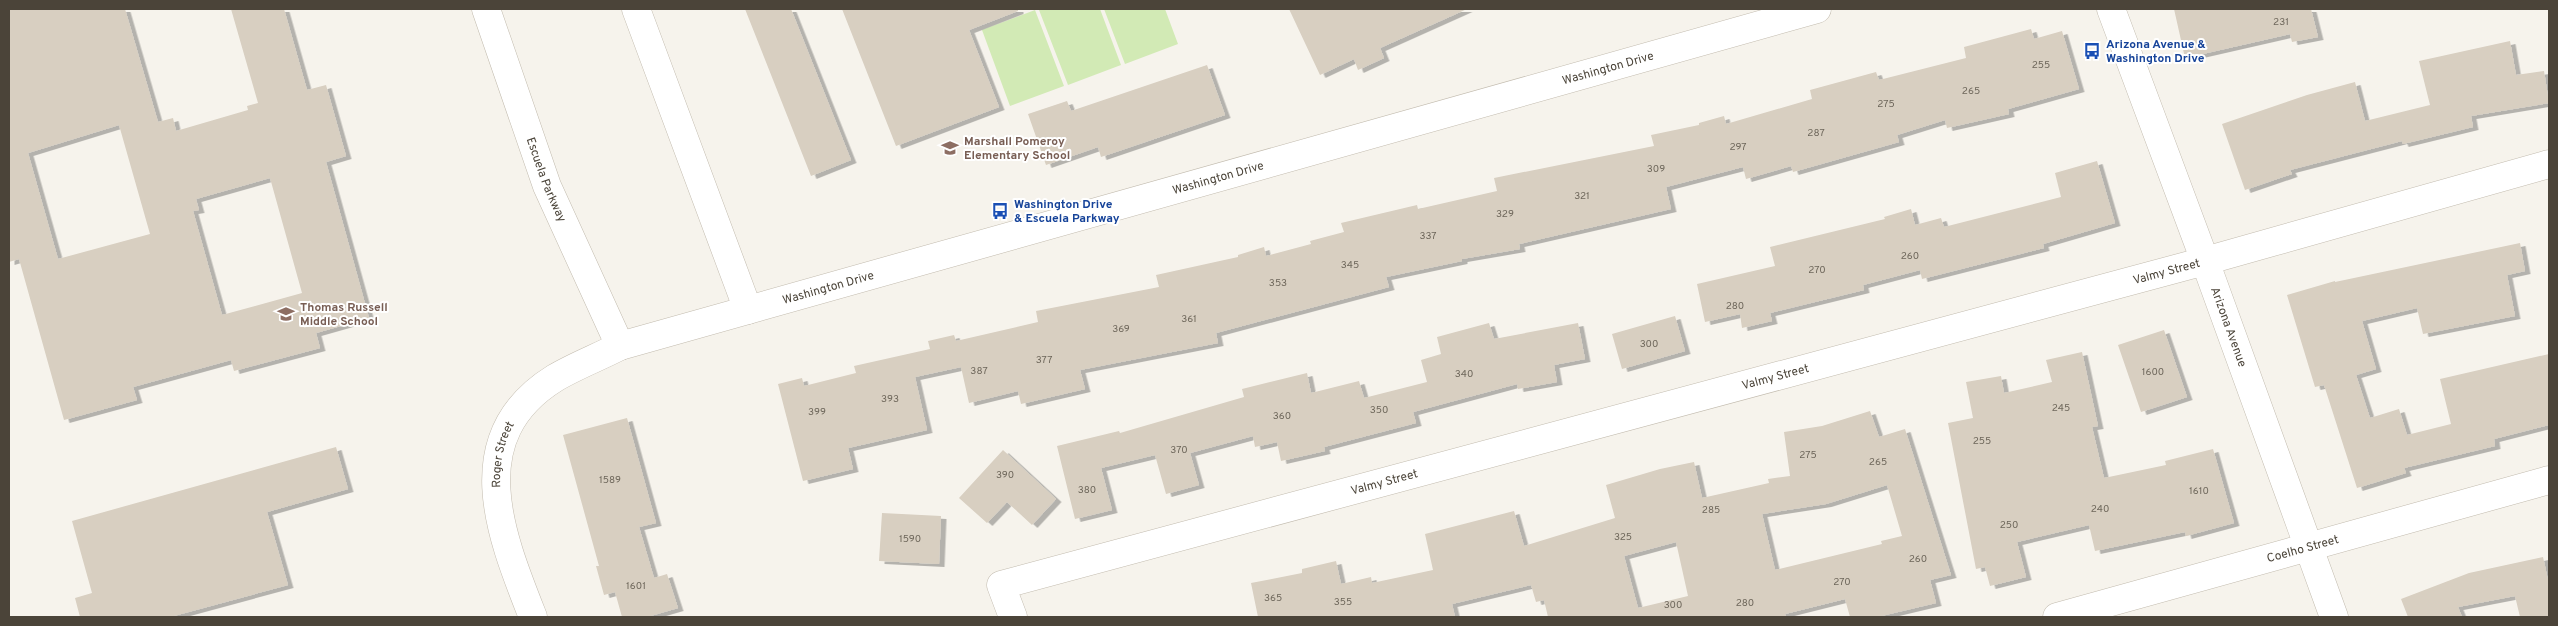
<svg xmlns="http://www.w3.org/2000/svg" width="2558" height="626" font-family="Overpass,sans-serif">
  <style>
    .green { fill: #d2eab5 }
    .building { fill: #d8cfc1; fill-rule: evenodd; filter: url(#shadow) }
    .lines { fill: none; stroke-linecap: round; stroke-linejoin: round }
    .minor-casing { stroke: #c2bbae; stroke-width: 29 }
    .tertiary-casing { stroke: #c2bbae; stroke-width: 29 }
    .minor { stroke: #fff; stroke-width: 28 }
    .tertiary { stroke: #fff; stroke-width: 28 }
    .labels { text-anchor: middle; stroke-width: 4; stroke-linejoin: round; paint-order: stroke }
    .number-label { font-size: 10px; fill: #6e675b }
    .transit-label { font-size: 12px; font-weight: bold; fill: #164399; stroke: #fff; text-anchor: start }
    .street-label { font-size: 12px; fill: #4b4439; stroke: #fff }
    .education-label { font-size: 12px; font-weight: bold; fill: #785e54; stroke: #fff; text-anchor: start }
  </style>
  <defs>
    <filter id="shadow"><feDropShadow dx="5.5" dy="3" stdDeviation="0" flood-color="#0004"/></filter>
  </defs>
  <rect width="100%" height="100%" fill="#f6f3ec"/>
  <!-- green -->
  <path class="green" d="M1041,9H1100L1121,65L1068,85L1039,10Z
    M1104,9H1165L1178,44L1125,64Z
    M1035,10L1064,86L1010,106L982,30Z"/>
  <!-- building -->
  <path class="building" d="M9,9H125L158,122L173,118L176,131L248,110L247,106L258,103L231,9H284L307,90L326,85L346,156L326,162L369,318L316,333L320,348L234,371L231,360L133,387L137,400L64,420L19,259L9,262ZM119,125L150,234L58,259L28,153ZM270,178L302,293L222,315L193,211L199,210L196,199Z
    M745,9H791L851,160L811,176Z
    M842,9H1018V11L969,30L999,107L896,146Z
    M1289,9H1467L1380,48L1384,58L1358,70L1354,59L1320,75Z
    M2174,9H2311L2318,37L2292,42L2290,34L2185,58Z
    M2031,29L2034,39L2062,31L2079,89L2008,109L2009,114L1947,128L1945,120L1897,135L1899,142L1793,172L1791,166L1746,179L1743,167L1666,187L1671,209L1519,244L1520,249L1462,259V261L1386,277L1389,287L1216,333L1218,343L1080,370L1085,389L1021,404L1018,391L969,403L961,367L915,377L927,430L848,448L853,469L803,481L778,384L802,378L804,386L856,373L854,366L930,349L928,341L954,335L956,341L1038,322L1036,311L1159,287L1156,275L1238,257V255L1264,247L1266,256L1311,244L1310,241L1344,232L1341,223L1417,205L1418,209L1497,191L1494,178L1654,146L1651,135L1699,125V123L1724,116L1726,124L1812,99L1810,90L1876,72L1879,80L1966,58L1964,47Z
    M2510,41L2516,75L2544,71L2549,103L2471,116L2473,127L2403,144L2402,141L2290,170L2292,174L2245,190L2222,124L2307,95L2355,82L2365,121L2430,105L2419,61Z
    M1207,65L1225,115L1101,157L1098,147L1046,165L1028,114L1067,101L1071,111Z
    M2097,161L2115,223L2043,244L2044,248L1922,279L1920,270L1863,285L1864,290L1770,313L1772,321L1742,328L1740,314L1705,322L1697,284L1775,266L1770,247L1885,219L1884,217L1911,209L1915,225L1941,218L1944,227L2061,197L2055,173Z
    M2520,243L2525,271L2507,275L2515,316L2423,334L2417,308L2362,321L2376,369L2356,375L2370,418L2399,409L2407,435L2451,424L2440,379L2549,354V425L2494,439L2495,446L2404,468L2406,473L2357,488L2324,385L2315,387L2287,295L2335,281V282Z
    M1675,316L1685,351L1622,369L1612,334Z
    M1489,323L1494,339L1578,323L1585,359L1554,365L1557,382L1518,389L1517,384L1413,412L1416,423L1324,447L1325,451L1281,461L1277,442L1255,447L1253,436L1190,453L1199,485L1166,494L1155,455L1101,468L1112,510L1075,519L1057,446L1119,431L1120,433L1244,397L1242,389L1307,373L1311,393L1359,381L1364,398L1427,382L1421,360L1441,354L1437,337Z
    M2164,330L2187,397L2141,412L2118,345Z
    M2082,352L2098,426L2092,427L2104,478L2166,465L2165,461L2213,449L2234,523L2186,536L2185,532L2095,551L2089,525L2017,542L2026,577L1990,586L1985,567L1976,569L1948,423L1973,418L1966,382L2001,376L2004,393L2052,382L2046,360Z
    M1870,411L1879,437L1905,429L1951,575L1930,580L1936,603L1877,617H1850L1845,599L1785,614L1786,617H1548L1544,600L1536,602L1531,585L1452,604L1455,617H1258L1251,583L1302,573V569L1336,561L1341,584L1371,577L1372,583L1433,570L1425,534L1514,511L1524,546L1615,518L1606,485L1660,469L1694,462L1702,498L1769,483L1768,479L1790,476L1784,432L1822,426ZM1887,485L1902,536L1881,541L1882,544L1775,570L1762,514L1826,504ZM1676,542L1688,596L1638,608L1624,556Z
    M627,418L656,523L639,527L654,578L667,574L678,608L647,617H622L615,592L604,595L596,566H599L563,435Z
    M336,447L348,489L267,512L288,585L170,617H80L75,598L92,593L72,521Z
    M1003,450L1056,499L1032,525L1007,502L987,523L959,498Z
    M882,513L941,516L939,564L879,561Z
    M2543,557L2549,585V617H2520L2515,596L2458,607L2462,617H2408L2401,599L2469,573Z"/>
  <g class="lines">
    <!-- minor casing -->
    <g class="minor-casing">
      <g id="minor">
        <path id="s1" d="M2111,9L2205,261L2334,617"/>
        <path id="s2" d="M1013,617L1001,585L2205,261L2549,164"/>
        <path id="s3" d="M2057,617L2549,480"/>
      </g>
    </g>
    <!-- tertiary casing -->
    <g class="tertiary-casing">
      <g id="tertiary">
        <path id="s4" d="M486,9L547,186L620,346"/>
        <path d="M636,9L748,310"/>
        <path id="s5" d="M533,617C501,536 460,437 555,378C575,366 599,357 620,346L1817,9"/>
      </g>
    </g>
    <!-- minor -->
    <use href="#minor" class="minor"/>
    <!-- tertiary -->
    <use href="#tertiary" class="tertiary"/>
  </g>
  <!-- icons -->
  <defs>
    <g id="bus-bare" transform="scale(1.35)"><path d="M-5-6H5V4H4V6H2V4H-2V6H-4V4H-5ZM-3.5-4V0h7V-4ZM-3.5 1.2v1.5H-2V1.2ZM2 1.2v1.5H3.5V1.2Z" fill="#1a4fb4" stroke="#fff" stroke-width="2.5" paint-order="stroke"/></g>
    <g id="school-bare" transform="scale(1.35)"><path d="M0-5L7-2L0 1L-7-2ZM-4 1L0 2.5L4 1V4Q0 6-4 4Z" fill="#8d6e63" stroke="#fff" stroke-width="2.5" paint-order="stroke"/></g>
  </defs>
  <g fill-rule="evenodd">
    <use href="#bus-bare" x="2092" y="51"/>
    <use href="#school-bare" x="950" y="148"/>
    <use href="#bus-bare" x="1000" y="211"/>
    <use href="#school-bare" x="286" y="314"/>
  </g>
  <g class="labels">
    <!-- number labels -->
    <g class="number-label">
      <text x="2281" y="25">231</text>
      <text x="2041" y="68">255</text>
      <text x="1971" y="94">265</text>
      <text x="1886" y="107">275</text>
      <text x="1816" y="136">287</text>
      <text x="1738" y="150">297</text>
      <text x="1656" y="172">309</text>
      <text x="1582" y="199">321</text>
      <text x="1505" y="217">329</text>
      <text x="1428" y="239">337</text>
      <text x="1910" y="259">260</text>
      <text x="1350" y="268">345</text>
      <text x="1817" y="273">270</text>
      <text x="1278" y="286">353</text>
      <text x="1735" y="309">280</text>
      <text x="1189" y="322">361</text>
      <text x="1121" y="332">369</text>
      <text x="1649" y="347">300</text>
      <text x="1044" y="363">377</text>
      <text x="979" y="374">387</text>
      <text x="2153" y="375">1600</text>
      <text x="1464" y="377">340</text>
      <text x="890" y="402">393</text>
      <text x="2061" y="411">245</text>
      <text x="1379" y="413">350</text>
      <text x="817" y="415">399</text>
      <text x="1282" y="419">360</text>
      <text x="1982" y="444">255</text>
      <text x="1179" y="453">370</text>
      <text x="1808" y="458">275</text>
      <text x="1878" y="465">265</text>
      <text x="1005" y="478">390</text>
      <text x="610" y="483">1589</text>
      <text x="1087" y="493">380</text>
      <text x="2199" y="494">1610</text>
      <text x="2100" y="512">240</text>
      <text x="1711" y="513">285</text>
      <text x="2009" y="528">250</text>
      <text x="1623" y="540">325</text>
      <text x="910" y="542">1590</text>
      <text x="1918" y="562">260</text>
      <text x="1842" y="585">270</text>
      <text x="636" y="589">1601</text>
      <text x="1273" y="601">365</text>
      <text x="1343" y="605">355</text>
      <text x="1745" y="606">280</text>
      <text x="1673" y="608">300</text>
    </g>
    <!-- transit labels -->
    <g class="transit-label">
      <text x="2106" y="48">Arizona Avenue &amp;<tspan x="2106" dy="14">Washington Drive</tspan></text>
      <text x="1014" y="208">Washington Drive<tspan x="1014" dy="14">&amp; Escuela Parkway</tspan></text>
    </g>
    <!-- street labels -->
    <g class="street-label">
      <text dy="4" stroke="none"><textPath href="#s5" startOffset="1365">Washington Drive</textPath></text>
      <text dy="4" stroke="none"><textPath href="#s5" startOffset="960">Washington Drive</textPath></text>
      <text dy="4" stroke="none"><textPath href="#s4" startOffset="181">Escuela Parkway</textPath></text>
      <text dy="4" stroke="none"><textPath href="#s2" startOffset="1241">Valmy Street</textPath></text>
      <text dy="4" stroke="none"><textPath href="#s5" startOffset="555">Washington Drive</textPath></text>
      <text dy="4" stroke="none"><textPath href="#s1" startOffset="339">Arizona Avenue</textPath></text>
      <text dy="4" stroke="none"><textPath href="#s2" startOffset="836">Valmy Street</textPath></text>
      <text dy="4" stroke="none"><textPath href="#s5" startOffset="169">Roger Street</textPath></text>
      <text dy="4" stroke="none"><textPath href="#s2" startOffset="431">Valmy Street</textPath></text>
      <text dy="4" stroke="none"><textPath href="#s3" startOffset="255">Coelho Street</textPath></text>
    </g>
    <!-- education labels -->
    <g class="education-label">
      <text x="964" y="145">Marshall Pomeroy<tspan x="964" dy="14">Elementary School</tspan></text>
      <text x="300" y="311">Thomas Russell<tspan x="300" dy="14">Middle School</tspan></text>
    </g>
  </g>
  <!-- border -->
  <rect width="2558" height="626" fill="none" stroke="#4b4439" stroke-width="20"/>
</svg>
